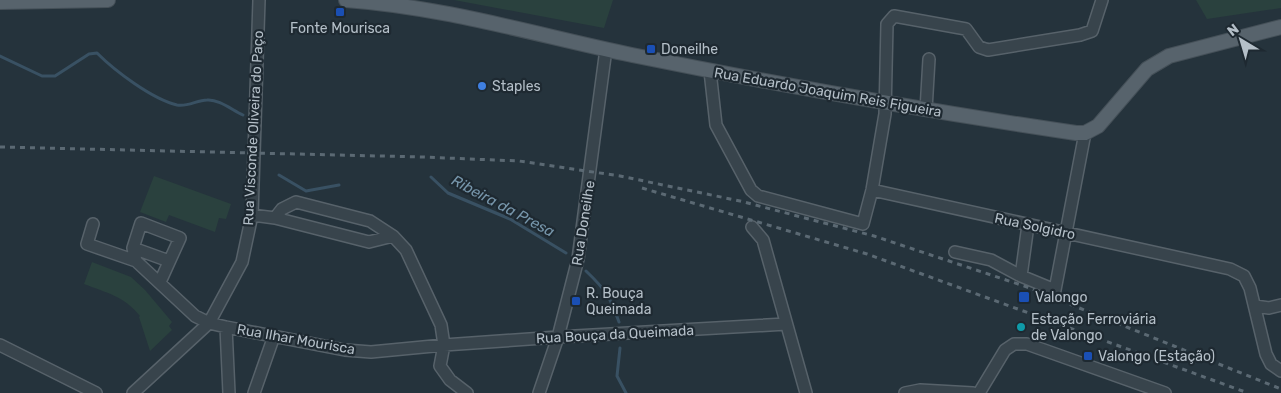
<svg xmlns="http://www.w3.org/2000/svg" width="1281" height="393" font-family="Rubik,sans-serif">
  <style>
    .green { fill: #2a413e }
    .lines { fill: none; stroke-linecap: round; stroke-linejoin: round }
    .stream { stroke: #395163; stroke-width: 3 }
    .minor-casing { stroke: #57626a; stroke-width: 14 }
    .major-casing { stroke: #455058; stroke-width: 16 }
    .minor { stroke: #38444c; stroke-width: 11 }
    .major { stroke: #57636c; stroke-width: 14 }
    .rail { stroke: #5b6973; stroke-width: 3; stroke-dasharray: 5 5; stroke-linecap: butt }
    .transit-dot { fill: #1a4fb4; stroke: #1e2931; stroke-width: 2 }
    .shop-dot { fill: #3f7fe0; stroke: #1e2931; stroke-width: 2 }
    .culture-dot { fill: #0f9aa8; stroke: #1e2931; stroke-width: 2 }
    .labels { text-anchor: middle; stroke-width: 4.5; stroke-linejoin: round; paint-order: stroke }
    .poi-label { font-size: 14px; fill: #b4bfc8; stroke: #1e2931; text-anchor: start }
    .street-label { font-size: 14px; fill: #b4bfc8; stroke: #1e2931 }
    .water-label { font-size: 15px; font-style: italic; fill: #7695aa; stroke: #1e2931 }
  </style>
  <rect width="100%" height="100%" fill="#25333c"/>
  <!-- green -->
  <path class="green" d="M454,0H613L604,28Z
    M1196,0H1281V8L1207,19Z
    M154,176L231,204L226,219L219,218L215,232L169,215L166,222L140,212Z
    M92,262L131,277L145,290L172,322L169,326L172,330L150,351L139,317L140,316C124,296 107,293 84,284Z"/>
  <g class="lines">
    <!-- stream -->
    <path class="stream" d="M0,56L42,76H55L89,54L97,53C115,71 152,99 177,105C188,107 197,100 207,100C219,99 232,110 243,115
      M279,175L306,191L339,185
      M431,177L448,193L510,219L566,253
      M586,271C606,290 610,297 619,322
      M620,348L617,376L626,393"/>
    <!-- minor casing -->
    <g class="minor-casing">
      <path id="minor" d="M710,71L716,125L751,190L758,196L863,224L872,190L885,114L887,24L894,16L966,29L979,47L988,50L1080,35L1092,31L1102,0
        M926,110L929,59
        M872,190L1230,269L1244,276L1250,288L1266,354L1271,364L1281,371
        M252,215L275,218L369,242L393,236
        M275,218L282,209L296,202L370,221L393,236L406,250L441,325L444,345L440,366L450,380L467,393
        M93,224L87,244L136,261
        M752,227L763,240L806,393
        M133,248L169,261
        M955,252L991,260L1021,276L1055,290L1085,133
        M1021,276L1028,225
        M160,282L180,238L141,223L133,248L136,261L195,316L209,323L226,327L345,350L371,352L444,345L558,337L786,324
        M1255,306L1269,308L1281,305
        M226,327L229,393
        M0,345L96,393
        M133,393L209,323L242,262L252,215L259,0
        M254,393L274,336
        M539,393L558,337L578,259L606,49
        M905,393L920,390L973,393
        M979,393L1005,350L1014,344H1027L1165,393"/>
    </g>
    <!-- major casing -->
    <g class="major-casing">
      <path id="major" d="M346,0C444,7 537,35 632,55C779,85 927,111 1076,133H1085L1098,126L1147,69L1169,56L1281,27
        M0,2L108,0"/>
    </g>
    <!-- minor -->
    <use href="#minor" class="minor"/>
    <!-- major -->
    <use href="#major" class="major"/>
    <!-- rail -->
    <path class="rail" d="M0,147L422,157L519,161L620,176L740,201L874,236L1027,287L1281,389
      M642,188L867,254L1248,393"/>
  </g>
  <!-- markers -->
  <g class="transit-dot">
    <rect x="335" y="7" width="10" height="10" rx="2.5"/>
    <rect x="646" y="44" width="10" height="10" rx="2.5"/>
    <rect x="1018" y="291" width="12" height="12" rx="2.5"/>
    <rect x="571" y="296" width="10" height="10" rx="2.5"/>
    <rect x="1083" y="351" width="10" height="10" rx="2.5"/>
  </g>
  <circle class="shop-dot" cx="482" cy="86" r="5"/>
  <circle class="culture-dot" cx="1021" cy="327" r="5"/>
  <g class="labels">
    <!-- poi labels -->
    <g class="poi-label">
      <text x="340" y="33" text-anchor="middle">Fonte Mourisca</text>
      <text x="661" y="54">Doneilhe</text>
      <text x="492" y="91">Staples</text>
      <text x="586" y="298">R. Bouça<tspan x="586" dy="16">Queimada</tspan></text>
      <text x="1035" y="302">Valongo</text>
      <text x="1031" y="324">Estação Ferroviária<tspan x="1031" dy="16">de Valongo</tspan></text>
      <text x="1098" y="361">Valongo (Estação)</text>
    </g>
    <!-- street labels -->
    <g class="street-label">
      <text transform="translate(828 92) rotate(10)" y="5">Rua Eduardo Joaquim Reis Figueira</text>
      <text transform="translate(253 128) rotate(-87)" y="5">Rua Visconde Oliveira do Paço</text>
      <text transform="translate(583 223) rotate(-81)" y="5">Rua Doneilhe</text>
      <text transform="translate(1035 226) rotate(12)" y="5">Rua Solgidro</text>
      <text transform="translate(615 334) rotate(-3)" y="5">Rua Bouça da Queimada</text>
      <text transform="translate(296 339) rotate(10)" y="5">Rua Ilhar Mourisca</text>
    </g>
    <!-- water labels -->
    <g class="water-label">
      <text transform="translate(503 206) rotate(28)" y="5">Ribeira da Presa</text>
    </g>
  </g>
  <!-- north arrow -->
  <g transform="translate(1241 40) rotate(322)" stroke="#1e2931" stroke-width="4" paint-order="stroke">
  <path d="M0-4L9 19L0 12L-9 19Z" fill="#b4bfc8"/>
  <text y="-8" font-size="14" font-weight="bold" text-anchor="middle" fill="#b4bfc8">N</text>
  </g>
</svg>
